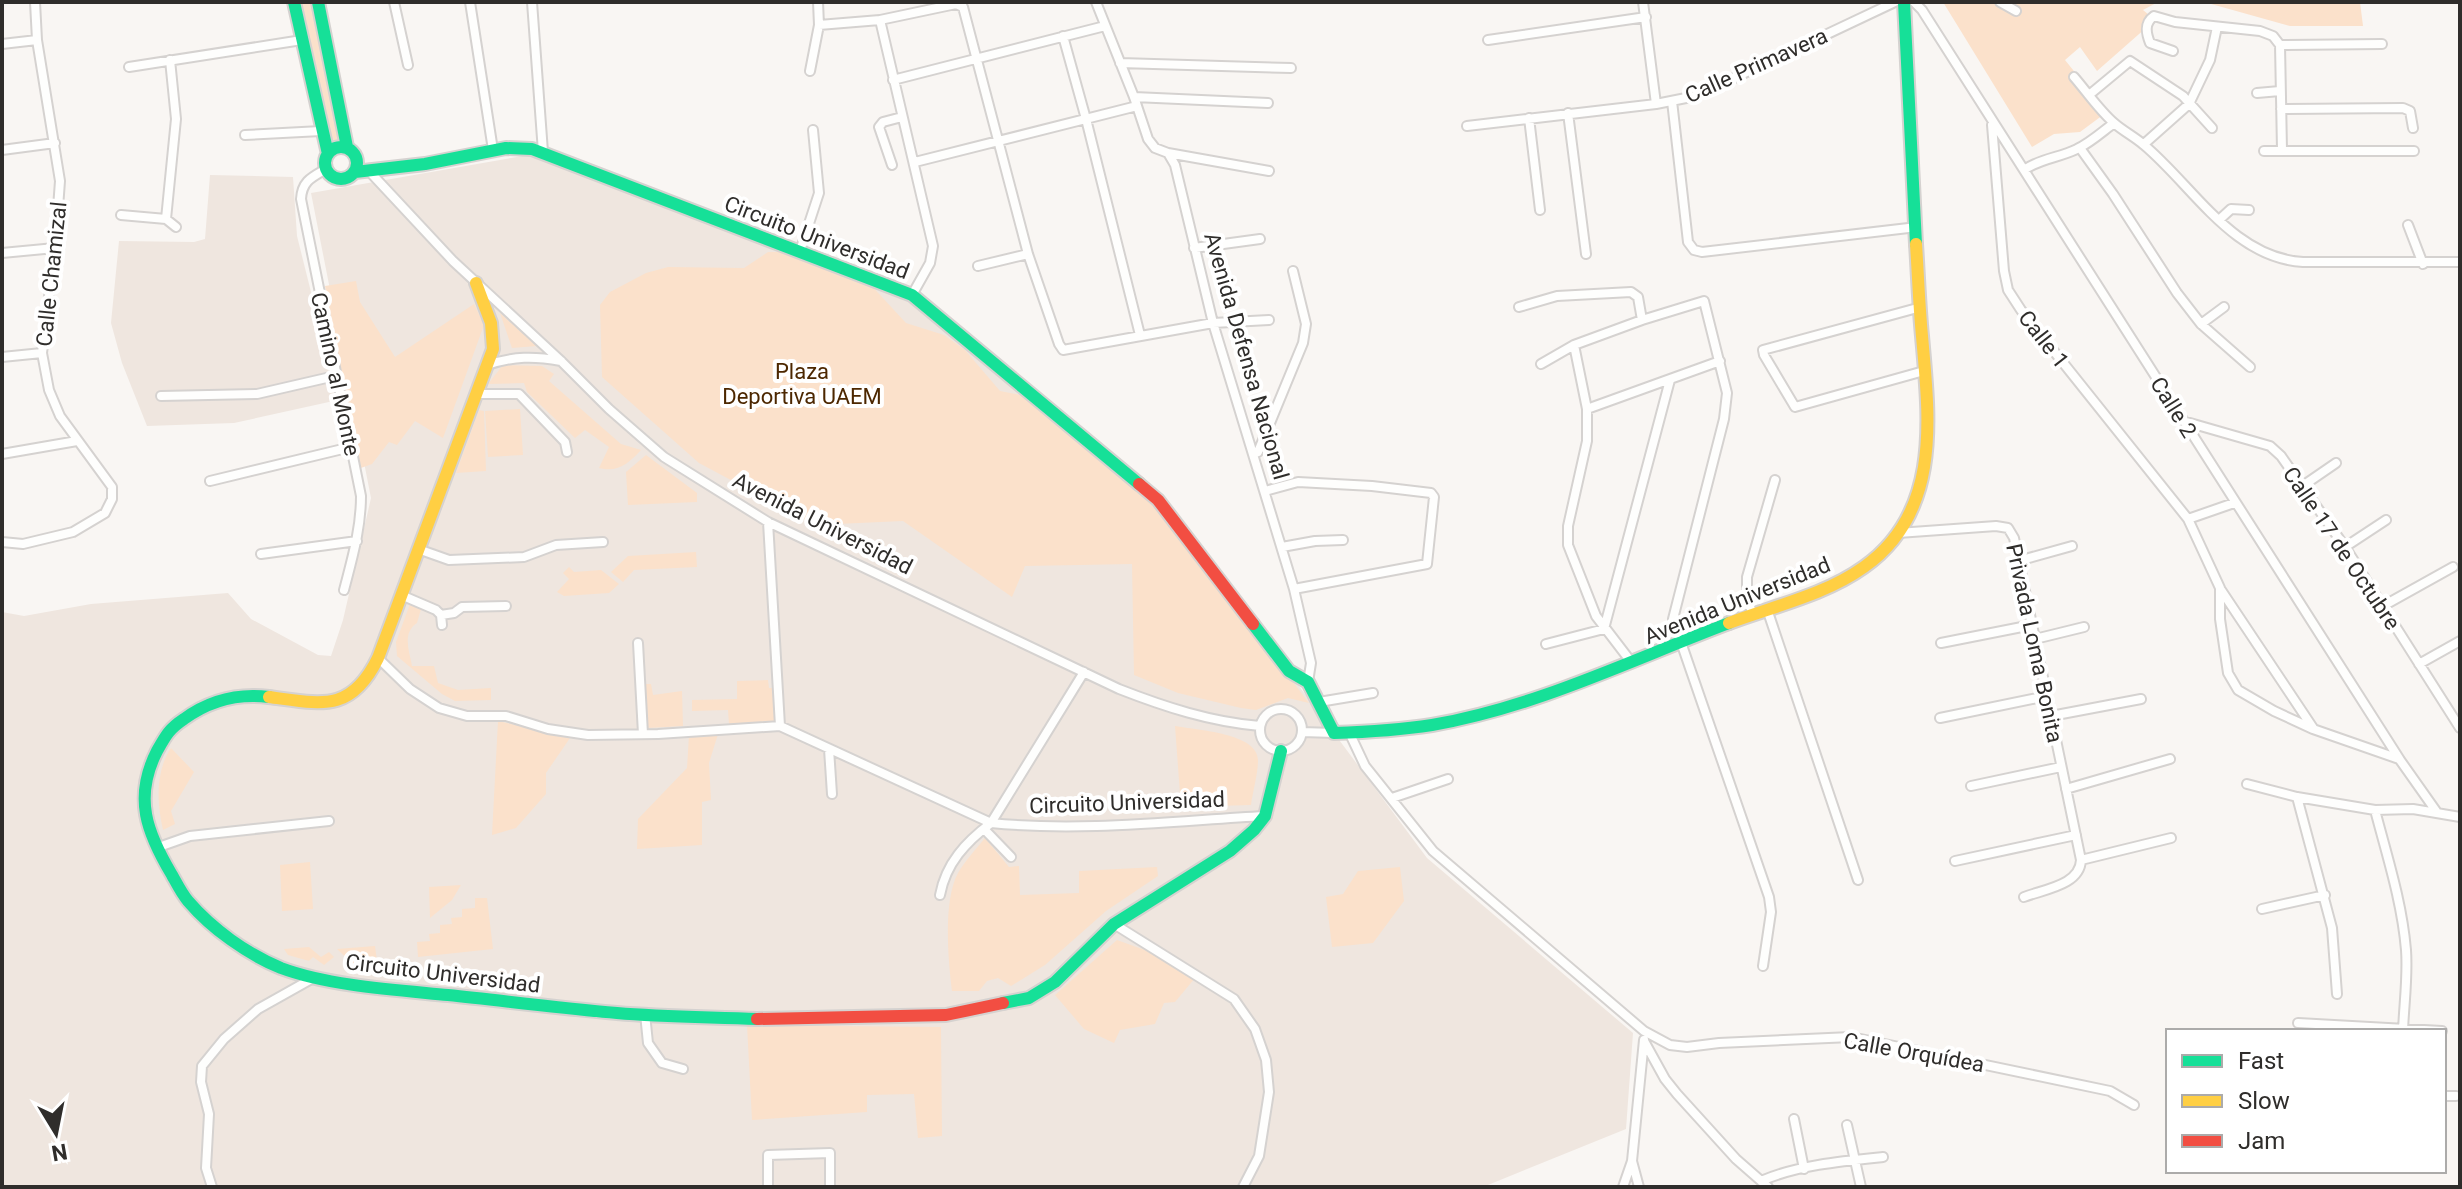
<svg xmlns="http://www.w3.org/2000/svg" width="2462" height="1189" font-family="Roboto,sans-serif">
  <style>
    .built { fill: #efe6df }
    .green { fill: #fbe1cb }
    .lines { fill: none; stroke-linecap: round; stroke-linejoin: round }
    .street-casing { stroke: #d5d2d0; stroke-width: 12 }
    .fast-casing { stroke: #d5d2d0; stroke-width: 16 }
    .slow-casing { stroke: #d5d2d0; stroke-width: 16 }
    .jam-casing { stroke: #d5d2d0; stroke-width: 16 }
    .street { stroke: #fefefd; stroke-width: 8 }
    .fast { stroke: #16e098; stroke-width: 12 }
    .slow { stroke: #ffcf43; stroke-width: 12 }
    .jam { stroke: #f24e42; stroke-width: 12 }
    .labels { text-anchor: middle; stroke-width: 8; stroke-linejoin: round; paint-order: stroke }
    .street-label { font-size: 22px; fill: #2f2d2b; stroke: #fff }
    .park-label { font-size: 22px; fill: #4c2700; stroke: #fff }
  </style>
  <rect width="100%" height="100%" fill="#f9f6f3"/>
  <!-- built -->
  <path class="built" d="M528,155L536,157L908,295L1149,496L1299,686L1427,858L1633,1033L1626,1129L1483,1187H2V612L24,616L91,604L228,593L251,619L318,655L331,656L343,620L371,498L311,193Z
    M210,175L293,177L297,236L338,400L234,423L147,426L122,363L111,323L119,241L194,242L205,239Z"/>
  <!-- green -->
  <path class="green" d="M299,2H313L342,142L329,145Z
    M1943,2H2158L2143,10L2155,20L2097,71L2080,47L2065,60L2107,112L2080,132L2054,134L2032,147Z
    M2204,2H2360L2363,26H2290Z
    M768,252H789L869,283L906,323L944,335L965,350L1000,391L1031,397L1144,497L1194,551L1309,703L1288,698L1256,710L1241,708L1178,693L1134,675L1132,564L1025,566L1012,597L903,521L815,525L699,463L602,377L600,305L610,292L646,273L668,267L744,268Z
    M356,281L360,302L395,357L474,304L484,325L443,438L415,421L397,445L389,442L372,464L358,469L325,286Z
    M500,313L537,346L512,348Z
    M503,365L542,366L554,374L549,381L621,444L641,450C629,463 618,473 599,468L609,447L585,430L575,438L527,392L524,383L488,384Z
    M520,409L523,455L488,457L485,411Z
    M479,410L484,411L486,471L456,473Z
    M646,455L697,493V502L628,505L626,472Z
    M696,552L697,567L634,570L623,582L611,572L628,556Z
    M569,567L574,572L601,570L619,584L609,593L564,596L557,592L569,579L563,573Z
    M410,604H416L421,609L417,623C402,633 409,650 412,666H434L438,683L458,690L491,688V700L455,701L442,694L397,656L396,642Z
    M768,680L769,688H776L777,723L729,724L728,710L692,711V700L737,699V681Z
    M645,684H651L653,695L682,691L683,726L647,728Z
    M498,721L570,738L546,773V794L516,828L492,835Z
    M1175,726C1196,730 1258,733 1258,760C1258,774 1253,790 1251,805L1181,807Z
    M718,734L709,763L711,800L702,802V845L637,849L638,819L687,768L689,735Z
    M171,748L194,772L171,811L175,824L163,830C157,803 155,772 171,748Z
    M985,838L1009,867L1019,866L1020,895L1079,893V871L1157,867L1158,876L1106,911L1045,965L1011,986L998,978L987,981L979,991H952C948,960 943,900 958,873C965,861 976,849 985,838Z
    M310,862L313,909L282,911L280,865Z
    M1400,867L1404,901L1373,943L1332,947L1326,897L1343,894L1358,871Z
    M461,885L452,900L430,918L429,887Z
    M475,898H487L493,949L418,957L417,942L430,941L429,934L440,933V925L452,924L451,918L462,917V909L475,908Z
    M1117,940L1164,957L1195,978L1175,1002L1164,1003L1155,1024L1120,1030L1114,1043L1084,1029L1055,995Z
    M375,946L377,961L372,971L356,967L337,949Z
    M309,947L321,957L329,952L334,957L324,965L313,957L309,961L288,955L284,949Z
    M747,1025L941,1027L942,1136L918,1138L914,1094L867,1095V1112L752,1120Z"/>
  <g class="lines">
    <!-- street casing -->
    <g class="street-casing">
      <path id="street" d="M394,2L408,65
        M470,2L493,150
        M532,2L543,152
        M1096,2L1134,97L1148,139L1155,148L1168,153L1175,165L1213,323L1294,589L1311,663L1308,682
        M1643,2L1656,104
        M1914,2L1922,10L2400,760L2436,811
        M2000,2L2016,11
        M880,20L933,246L930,263L912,295
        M819,25L880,20L956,4L963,7L1028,254L1059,344L1063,350L1213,323L1269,320
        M1063,36L1086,119L1140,335
        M1488,40L1646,17
        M2,44L37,40
        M2280,45L2282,150
        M2280,45L2382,44
        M2173,51L2150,43C2146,33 2144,23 2154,16L2175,22L2260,31L2273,36L2280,45
        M1120,63L1291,68
        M129,67L302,40
        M810,71L819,25L818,2
        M2074,77C2087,92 2099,110 2114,123C2123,131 2135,137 2144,145C2193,186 2233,258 2303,262H2460
        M893,80L1105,26
        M2257,93L2280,91
        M2089,95L2130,61L2183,96L2212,128
        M1134,97L1268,103
        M1672,101L1688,242L1694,250L1702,252L1917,227
        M2281,109L2403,108L2410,111L2413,128
        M1568,113L1586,254
        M1529,118L1540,210
        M1992,125L2004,271L2008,290L2021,310L2188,519L2220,588V619L2228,673L2238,690L2274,711L2313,729L2399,759
        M1467,126L1656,104L1696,96L1895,2
        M245,135L321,131
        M2144,144L2189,104L2210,60L2217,27
        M2080,148L2113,194L2177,293L2201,324L2250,367
        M2,150L55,143
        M2264,151H2414
        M1168,153L1269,171
        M915,162L1137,106
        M892,165L879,127L883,122L902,117
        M326,169C312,177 302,181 301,199L361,496C361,529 352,559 344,590
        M2024,170C2041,158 2059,158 2077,149C2090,143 2102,132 2114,123
        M369,171L453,261L562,362L609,409L664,457L768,522L1119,689C1165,707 1211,722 1260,726
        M121,215L166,219L176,227
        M166,219L176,119L170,60
        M2219,220L2231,209L2249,210
        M2408,225L2423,264
        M1194,248L1260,239
        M800,251L819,193L813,130
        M2,253L55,248
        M978,266L1028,254
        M1519,307L1557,296L1631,292L1638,297L1642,320
        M1921,307L1763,350L1764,355L1795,407L1924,371
        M2201,324L2224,307
        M1574,345L1587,409V441L1568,526V545L1596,616L1632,663
        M2,357L42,353
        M1541,364L1574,345L1642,320L1704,301L1727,393L1724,419L1673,619L1769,897L1771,912L1763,966
        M487,365C514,356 534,356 561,361
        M477,394H519L565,442L567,452
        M161,396L257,394L335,376
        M1587,409L1720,361
        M2183,421L2270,446L2281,456L2345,547L2460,728
        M1258,452L1303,343L1306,324L1293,271
        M2,454L77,441
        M210,481L351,447
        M2304,485L2336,463
        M1265,491L1298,482L1372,486L1431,493L1434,497L1427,564L1294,589
        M2188,519L2234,503
        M768,522L780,726
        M1898,533L1996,526L2008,528L2014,538L2081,860C2080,885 2045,889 2024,897
        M2,542L23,544L73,532L105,513L112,499V487L60,416L49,390L42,353L55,248L60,181L37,40L35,2
        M1282,547L1315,541L1343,540
        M2345,547L2386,520
        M418,549L449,560L524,557L556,545L603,542
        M261,554L357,541
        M2018,561L2072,546
        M2221,590L2313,728
        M401,595L436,610L441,615L442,625
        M2383,606L2453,567
        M1767,609L1858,880
        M441,615L454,613L462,607L506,606
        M1753,615L1747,598V577L1775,480
        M2035,639L2084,627
        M638,643L643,734
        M1941,643L2032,625
        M1546,644L1604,629L1670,380
        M378,658L410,689L439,708L467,716H506L548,729L588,735L658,734L780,726L991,823C1081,832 1174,821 1264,816
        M2419,664L2460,641
        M1319,702L1373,693
        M1260 730a21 21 0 1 1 42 0a21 21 0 1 1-42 0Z
        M2051,716L2141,699
        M1940,718L2047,696
        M1302,732L1334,733
        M1349,732L1365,766L1433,851L1644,1031L1670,1045L1687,1047L1719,1043L1851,1037L2110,1091L2134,1105
        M829,749L832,794
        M2247,784L2297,797L2375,810L2413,809L2460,817
        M1971,786L2061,767
        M2066,789L2170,759
        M2297,797L2332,928L2337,994
        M1392,798L1448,779
        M2375,810C2387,856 2402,902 2406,950C2408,977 2404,1004 2403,1031
        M984,829L1011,857
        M156,848L190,836L329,821
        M2081,860L2171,838
        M1955,861L2076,835
        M940,895C946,863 966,842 991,823L1084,672
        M2262,909L2325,895
        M1114,924L1234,999L1255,1029L1266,1060L1269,1092L1259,1156L1243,1187
        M645,1014L648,1043L662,1063L683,1069
        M2298,1023L2442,1031
        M1644,1041L1665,1079L1677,1094L1736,1159L1768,1187
        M2444,1096H2456
        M1794,1119L1804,1169
        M1847,1125L1861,1187
        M1632,1161L1639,1187
        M1761,1181C1798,1165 1843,1161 1883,1157
        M212,1187L206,1168L209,1114L201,1082L202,1066L224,1039L258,1009L315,977
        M768,1187V1155L830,1153V1187
        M1623,1187L1632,1161L1644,1040"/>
    </g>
    <!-- fast casing -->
    <g class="fast-casing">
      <path id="fast" d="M294,2L328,154
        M318,2L347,147
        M1904,2L1916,244
        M325 163a16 16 0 1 1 32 0a16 16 0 1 1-32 0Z
        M355,172L425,164L506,148L532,149L912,295L1139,484
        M1253,624L1289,671L1308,682L1334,733C1367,732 1400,730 1432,725C1536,707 1631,660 1729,623
        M269,697C237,693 210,700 184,719C169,729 166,735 157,751C133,798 147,833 172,875C177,884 182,894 188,901C212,929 247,954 281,968C329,986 397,990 448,995C505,1001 561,1008 617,1013C663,1017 710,1017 757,1019
        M1003,1003L1029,998L1055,982L1114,924L1230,851L1254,830L1265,816L1281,751"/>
    </g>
    <!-- slow casing -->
    <g class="slow-casing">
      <path id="slow" d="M1729,623C1774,606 1825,595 1864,567C1942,512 1929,417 1922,336C1919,305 1918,274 1916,244
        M269,697C322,704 351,713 378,658L493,349L491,323L476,283"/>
    </g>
    <!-- jam casing -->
    <g class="jam-casing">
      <path id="jam" d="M1139,484L1158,500L1253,624
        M757,1019L946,1015L1003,1003"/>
    </g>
    <!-- street -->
    <use href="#street" class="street"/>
    <!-- fast -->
    <use href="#fast" class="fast"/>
    <!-- slow -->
    <use href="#slow" class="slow"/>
    <!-- jam -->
    <use href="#jam" class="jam"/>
  </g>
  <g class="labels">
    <!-- street labels -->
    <g class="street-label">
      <text transform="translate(1756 65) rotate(-24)" y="8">Calle Primavera</text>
      <text transform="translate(817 237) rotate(21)" y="8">Circuito Universidad</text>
      <text transform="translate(51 274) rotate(-84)" y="8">Calle Chamizal</text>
      <text transform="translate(2044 339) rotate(52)" y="8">Calle 1</text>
      <text transform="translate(1247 356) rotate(74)" y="8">Avenida Defensa Nacional</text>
      <text transform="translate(336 374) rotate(78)" y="8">Camino al Monte</text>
      <text transform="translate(2174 407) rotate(58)" y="8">Calle 2</text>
      <text transform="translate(823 523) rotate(27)" y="8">Avenida Universidad</text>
      <text transform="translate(2342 548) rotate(56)" y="8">Calle 17 de Octubre</text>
      <text transform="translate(1737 600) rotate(-22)" y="8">Avenida Universidad</text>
      <text transform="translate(2035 643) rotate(78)" y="8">Privada Loma Bonita</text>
      <text transform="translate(1127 802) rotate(-2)" y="8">Circuito Universidad</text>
      <text transform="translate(443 973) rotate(7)" y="8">Circuito Universidad</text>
      <text transform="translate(1914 1052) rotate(10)" y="8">Calle Orquídea</text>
    </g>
    <!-- park labels -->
    <g class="park-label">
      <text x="802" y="379">Plaza<tspan x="802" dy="25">Deportiva UAEM</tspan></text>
    </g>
  </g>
  <!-- border -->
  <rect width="2462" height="1189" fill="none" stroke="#2f2d2b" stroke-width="8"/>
  <!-- legend -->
  <rect x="2166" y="1029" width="280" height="144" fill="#ffffff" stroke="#acabaa" stroke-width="2"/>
  <rect x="2182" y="1055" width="40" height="12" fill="#16e098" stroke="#acabaa" stroke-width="2"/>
  <text x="2238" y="1069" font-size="24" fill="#2f2d2b">Fast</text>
  <rect x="2182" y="1095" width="40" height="12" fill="#ffcf43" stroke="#acabaa" stroke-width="2"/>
  <text x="2238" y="1109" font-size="24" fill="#2f2d2b">Slow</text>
  <rect x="2182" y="1135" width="40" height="12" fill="#f24e42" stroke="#acabaa" stroke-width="2"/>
  <text x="2238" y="1149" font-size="24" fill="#2f2d2b">Jam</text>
  <!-- north arrow -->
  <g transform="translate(56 1133) rotate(170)" stroke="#ffffff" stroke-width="6" paint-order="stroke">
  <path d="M0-6L14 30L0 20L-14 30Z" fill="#2f2d2b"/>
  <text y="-12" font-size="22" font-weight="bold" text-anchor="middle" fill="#2f2d2b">N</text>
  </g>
</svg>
